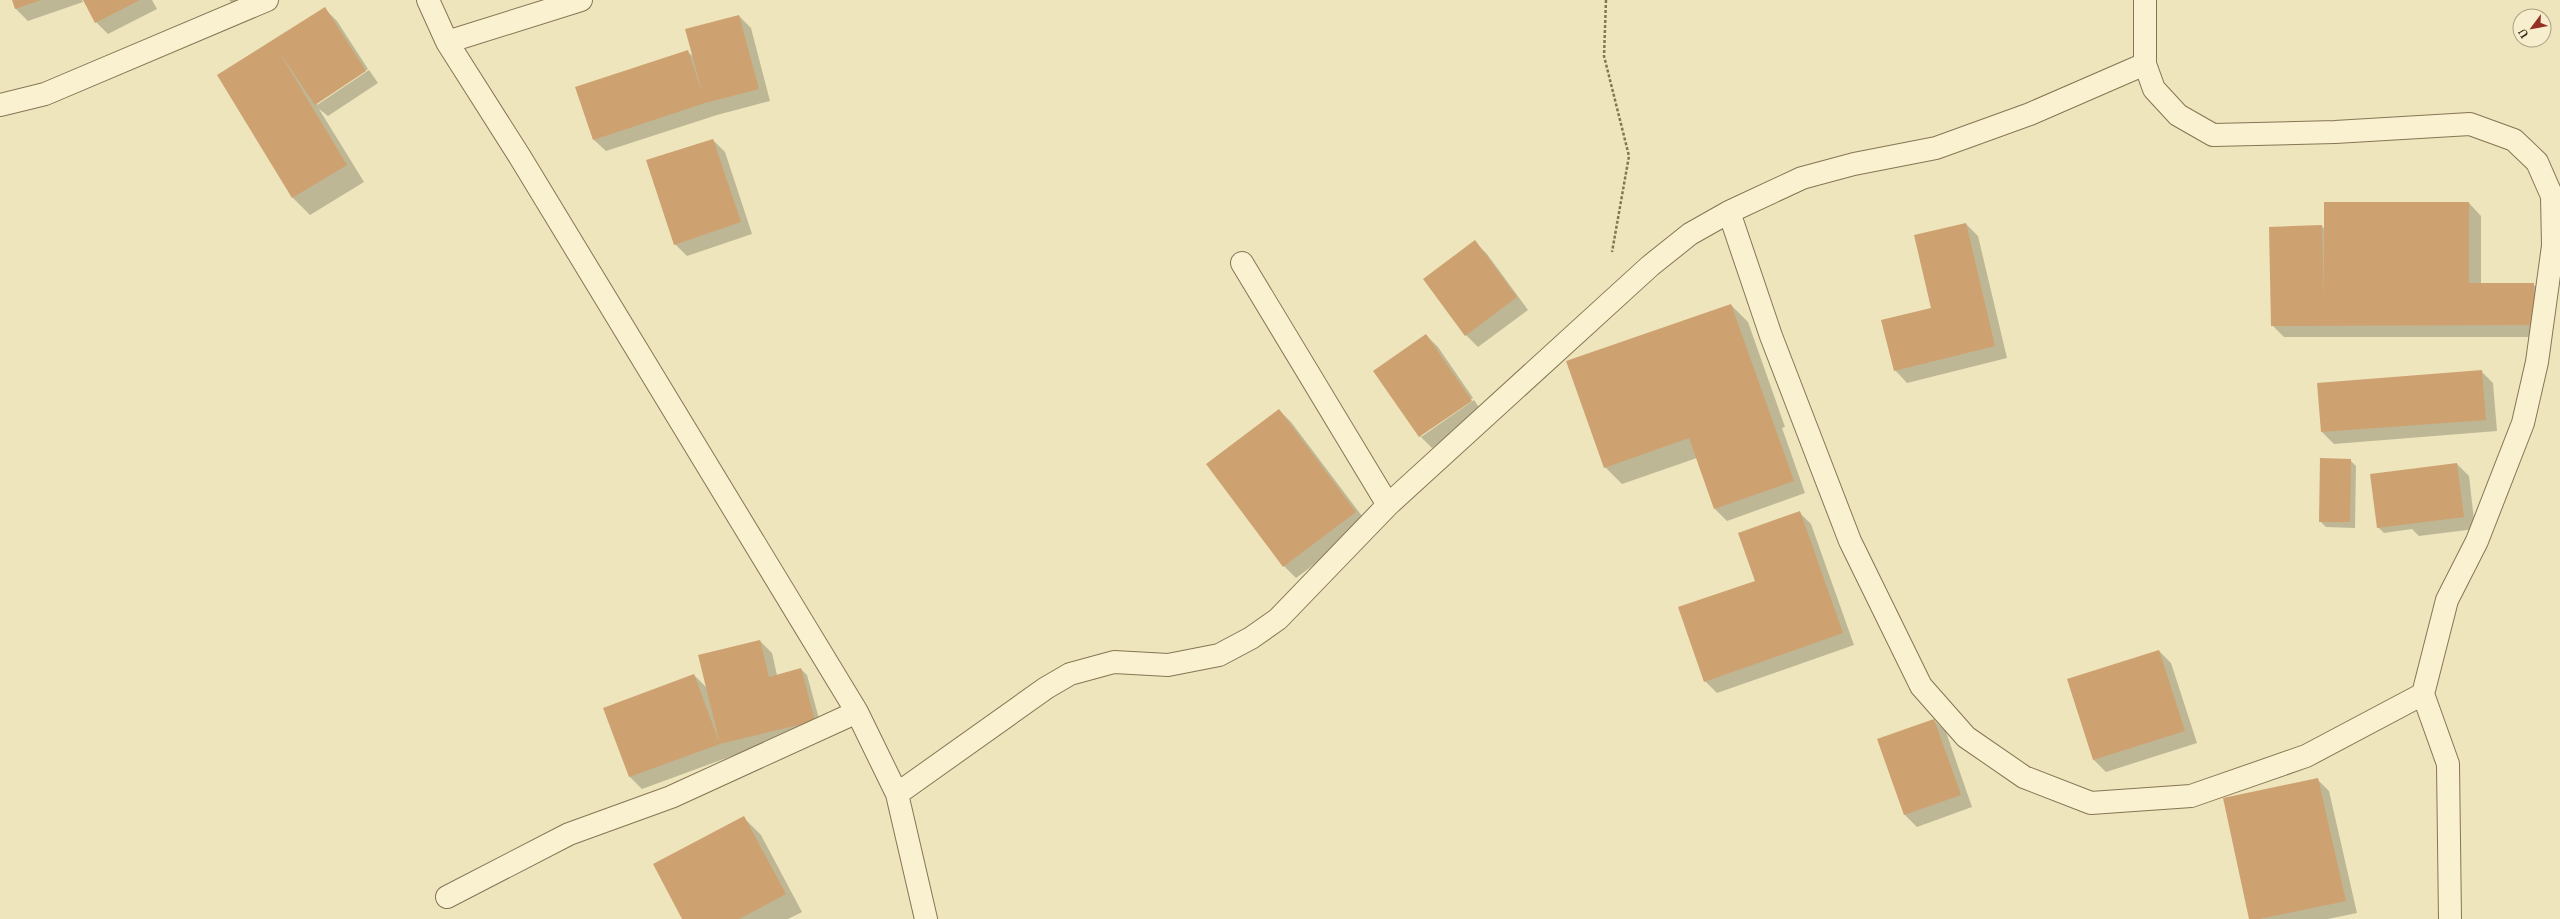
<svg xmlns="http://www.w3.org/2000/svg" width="2560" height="919" font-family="Merriweather,serif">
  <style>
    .shadow { fill: #0003 }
    .building { fill: #cea171 }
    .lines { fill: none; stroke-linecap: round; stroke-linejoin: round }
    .minor-casing { stroke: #867555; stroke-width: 24 }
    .path { stroke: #867555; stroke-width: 2.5; stroke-dasharray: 3 2; stroke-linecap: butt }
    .minor { stroke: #f9f1cf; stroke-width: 22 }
  </style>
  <rect width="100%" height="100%" fill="#eee5bc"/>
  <!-- shadow -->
  <path class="shadow" d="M13,0H82L83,2L28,21L16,9Z
    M84,0H152L157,9L108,34L96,22Z
    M229,0H244L233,4Z
    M325,9L337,21L368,69L317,102V105L369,70L378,83L328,116L319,109L364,182L310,215L293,198L218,75Z
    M739,16L751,28L770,101L717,115L606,151L593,139L688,52L694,57Z
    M713,140L725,152L752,234L687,256L675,244Z
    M2469,203L2481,216V284H2533L2545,296L2546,337H2284L2272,325L2322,226L2325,230Z
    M1966,224L1978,236L2007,358L1907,383L1895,370L1932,309Z
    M1475,242L1487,254L1528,310L1478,347L1466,335Z
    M1731,305L1748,322L1785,427L1782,428L1805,493L1727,521L1715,509L1697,458L1622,484L1605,467Z
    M1426,335L1438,347L1473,398L1421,435V437L1474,400L1483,413L1432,448L1420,436Z
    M2481,371L2493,383L2497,431L2334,444L2322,432Z
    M1279,410L1291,422L1368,524L1296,578L1284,566Z
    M2350,460L2356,466L2355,528L2326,527L2320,521Z
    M2457,464L2469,476L2475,529L2419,536L2412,529L2384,533L2378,527Z
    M1799,512L1811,524L1854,645L1717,693L1705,681L1757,582Z
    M760,641L772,653L777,675L801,669L807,675L821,726L793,741L732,756L642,789L630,777L604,708L694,675L707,688Z
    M2159,651L2171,663L2197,743L2106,772L2094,760L2068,680Z
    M1934,720L1946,732L1972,807L1917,827L1905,815L1878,740Z
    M2317,779L2329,791L2357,913L2328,919H2250Z
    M744,818L761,835L802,912L788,919H683Z"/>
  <!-- building -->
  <path class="building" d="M12,0H41L15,9Z
    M83,0H140L95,23Z
    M325,7L366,71L315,105L278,50L347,165L292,198L217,75Z
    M739,15L759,89L705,103L593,140L575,87L688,50L703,95L685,29Z
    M713,139L741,222L674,245L646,160Z
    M2324,202H2469V283H2534V325L2271,326L2269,227L2322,225L2324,298Z
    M1966,223L1995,346L1894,371L1881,320L1931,308L1914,235Z
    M1475,240L1517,297L1465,336L1423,279Z
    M1731,304L1794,481L1714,509L1689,438L1604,468L1566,361Z
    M1426,334L1472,401L1419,437L1373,371Z
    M2482,370L2486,420L2321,432L2317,383Z
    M1279,409L1356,512L1283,567L1206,464Z
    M2320,458L2351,459L2350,522H2319Z
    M2457,463L2464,517L2377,528L2370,474Z
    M1800,511L1843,633L1704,682L1678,607L1755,581L1738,533Z
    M760,640L769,677L801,668L815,721L720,744L698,655Z
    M2159,650L2185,731L2093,760L2067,679Z
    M694,674L720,744L629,777L603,708Z
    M1934,719L1961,795L1904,815L1877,739Z
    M2318,778L2346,901L2259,919H2249L2223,798Z
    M744,816L786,894L739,919H682L653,864Z"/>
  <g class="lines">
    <!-- minor casing -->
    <g class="minor-casing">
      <path id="minor" d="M428,0L447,42L520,157L857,712L897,794L926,919
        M2145,0V64L2154,89L2178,115L2213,135L2335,132L2470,124L2514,140L2537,162L2552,196L2553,246L2537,362L2523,423L2477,541L2447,600L2423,694L2448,764L2450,919
        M447,42L581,0
        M0,105L45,94L267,0
        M1729,212L1771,336L1850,541L1921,686L1966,737L2024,777L2091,803L2191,796L2306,756L2423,694
        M1242,263L1388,505
        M897,794L1046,688L1070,674L1114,662L1168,665L1219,655L1251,638L1278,619L1388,505L1650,266L1690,234L1729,212L1802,178L1854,164L1936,148L2030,114L2145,64
        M447,897L569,834L671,797L857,712"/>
    </g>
    <!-- path -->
    <path class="path" d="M1606,0L1604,56L1629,156L1612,252"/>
    <!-- minor -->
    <use href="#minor" class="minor"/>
  </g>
  <!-- north arrow -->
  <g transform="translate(2532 28) rotate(238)"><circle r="19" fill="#f6eecc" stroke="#a9a085"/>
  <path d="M0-3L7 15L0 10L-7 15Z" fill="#963024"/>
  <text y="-6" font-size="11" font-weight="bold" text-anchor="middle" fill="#352a1b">U</text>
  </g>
</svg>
